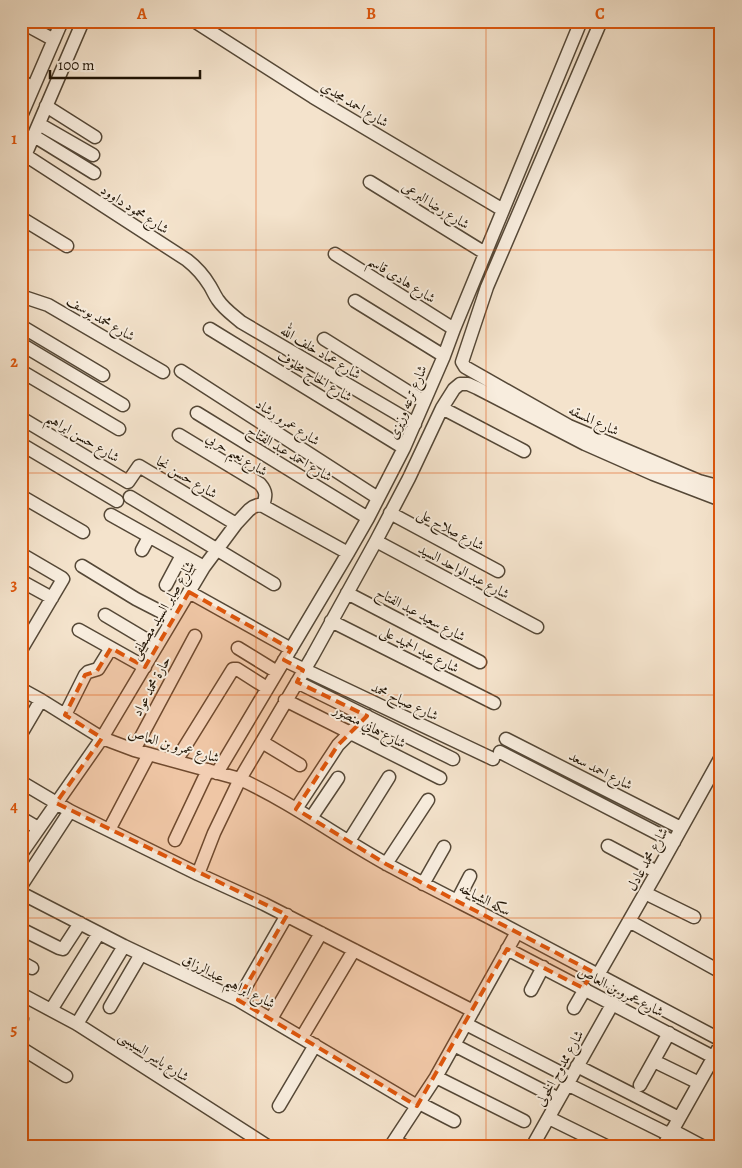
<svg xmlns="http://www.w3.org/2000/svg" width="742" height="1168" font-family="Alegreya,Amiri,serif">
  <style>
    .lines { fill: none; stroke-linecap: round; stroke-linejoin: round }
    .minor-casing { stroke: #554837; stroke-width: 15 }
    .minor { stroke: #f8edde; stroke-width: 12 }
    .marked { fill: #de560c; fill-opacity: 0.2; stroke: #de560c; stroke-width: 4; stroke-dasharray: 10 6; stroke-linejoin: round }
    .grid { fill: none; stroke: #de560c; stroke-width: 1; stroke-opacity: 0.55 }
    .labels { text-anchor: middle; stroke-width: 4; stroke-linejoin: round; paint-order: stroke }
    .street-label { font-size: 14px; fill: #201405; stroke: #f8edde }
    .neatline { fill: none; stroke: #de560c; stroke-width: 2 }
    .grid-label { font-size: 16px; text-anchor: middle; font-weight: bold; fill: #de560c }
  </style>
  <rect width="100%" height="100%" fill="#f4e3cc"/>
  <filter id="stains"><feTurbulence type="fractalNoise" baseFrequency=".004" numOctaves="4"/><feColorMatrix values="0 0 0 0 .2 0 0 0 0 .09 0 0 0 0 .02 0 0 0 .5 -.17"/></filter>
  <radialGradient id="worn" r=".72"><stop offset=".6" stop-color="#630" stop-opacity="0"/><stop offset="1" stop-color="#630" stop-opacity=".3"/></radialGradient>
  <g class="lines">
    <!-- minor casing -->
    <g class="minor-casing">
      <path id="minor" d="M194,21L313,97L503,210
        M601,21L487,287L462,362L465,367L569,426L699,481L721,487
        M21,22L54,40
        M21,81L33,88
        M46,106L95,137
        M21,116L62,21
        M39,124L93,155
        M34,136L94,173
        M25,155L187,260C196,267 204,276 210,286C213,291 215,296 218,300C224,309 233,315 241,322L415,424
        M21,165L83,21
        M370,182L485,253
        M21,218L67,246
        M335,254L454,329
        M21,296L48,305L163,372
        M355,301L444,356
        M21,326L103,375
        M210,329L404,448
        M324,339L423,401
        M21,344L123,405
        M21,371L119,429
        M181,371L378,498
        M442,408L524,451
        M197,413L368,518
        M21,418L128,482L139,466L236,524
        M179,435L260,484C267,492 266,496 263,506
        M21,444L117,501
        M21,496L83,532
        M130,497L274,584
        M390,513L498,571
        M111,515L204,567
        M376,541L537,627
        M142,550L149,537
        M21,554L62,578L63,579L21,650
        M82,566L136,599L173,618
        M21,581L52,598
        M166,585L182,555
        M189,592L291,649
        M347,593L480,662
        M105,615L157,646
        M331,621L494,703
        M79,630L145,667
        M238,648L277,672
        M284,660L493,759
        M297,682L453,759
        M21,689L41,700L102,738L134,750L240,779C294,804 342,840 394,868C436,891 478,911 519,933C586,969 654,1004 721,1040
        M285,700L440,778
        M65,715L85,675L88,672L98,669L111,648
        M21,734L41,700
        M506,739L681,828
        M262,742L300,765
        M134,750L195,636
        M500,752L674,842
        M176,761L233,669H237L267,688
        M217,773L348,553L368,518L404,448L444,356L454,329L581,21
        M21,782L70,811L198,874L264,904L473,1011
        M296,809L338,745L367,716
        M21,818L38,828
        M311,818L338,778
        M109,830L149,754
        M175,840L208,770
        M349,841L389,777
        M608,846L657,872
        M21,854L102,738L204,567L236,524L249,510L253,507L258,505L263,506L348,553
        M386,864L428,800
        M198,874L214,833L240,779L312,657L376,541L409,478L442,408L454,389L460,384H468L477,388L585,444L653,474L721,500
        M423,884L444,847
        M21,886L70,811
        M21,893L124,946L238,1000L417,1106
        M645,893L694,917
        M457,901L470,876
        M629,921L721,972
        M25,931L59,948L63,949L80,923
        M507,949L721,1061
        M21,962L32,968
        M598,975L657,872L721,757
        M531,990L543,967
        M21,994L77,1024L269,1147
        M238,1000L287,915
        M110,1007L141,954
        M574,1008L585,989
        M51,1010L99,933
        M21,1019H22
        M271,1019L321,933
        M77,1024L124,946
        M466,1024L571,1078
        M302,1037L354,950
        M454,1045L559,1099
        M21,1048L66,1076
        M660,1064L699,1083
        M577,1066L679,1118
        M436,1077L524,1121
        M567,1084L670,1135
        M640,1085L669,1033
        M419,1103L454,1121
        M279,1106L315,1045
        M549,1118L608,1147
        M672,1130L704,1147
        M394,1141L407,1147
        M390,1147L436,1077L517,932
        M532,1147L613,1003
        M663,1147L721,1044"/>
    </g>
    <!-- minor -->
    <use href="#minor" class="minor"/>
  </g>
  <!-- marked area -->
  <path class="marked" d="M189,592L291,649L284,660L303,670L297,682L367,716L338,745L296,809L386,864L593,972L583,988L507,949L417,1106L238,1000L287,915L56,803L102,738L65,715L85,675L97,671L111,648L145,667Z"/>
  <!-- grid -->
  <path class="grid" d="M256,21V1147M486,21V1147M21,250H721M21,473H721M21,695H721M21,918H721"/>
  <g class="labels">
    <!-- street labels -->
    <g class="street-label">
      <text transform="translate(355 104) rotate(31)" y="5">شارع احمد مجدي</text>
      <text transform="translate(436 205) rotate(32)" y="5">شارع رضا البرعى</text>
      <text transform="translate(135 209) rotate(33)" y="5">شارع محمود داوود</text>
      <text transform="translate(402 279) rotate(32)" y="5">شارع هادى قاسم</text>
      <text transform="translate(101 318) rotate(30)" y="5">شارع محمد يوسف</text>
      <text transform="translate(321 352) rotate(31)" y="5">شارع عماد خلف الله</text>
      <text transform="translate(315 376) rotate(31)" y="5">شارع الحاج مخلوف</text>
      <text transform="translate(407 402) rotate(-67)" y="5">شارع ترعه وزيزى</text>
      <text transform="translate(594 420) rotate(25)" y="5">شارع المسقه</text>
      <text transform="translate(288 422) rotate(33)" y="5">شارع عمرو رشاد</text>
      <text transform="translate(83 437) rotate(31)" y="5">شارع حسن ابراهيم</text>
      <text transform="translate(290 453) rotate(31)" y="5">شارع احمد عبد الفتاح</text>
      <text transform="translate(237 454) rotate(32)" y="5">شارع نعيم حربي</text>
      <text transform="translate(187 477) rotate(31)" y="5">شارع حسن نجا</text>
      <text transform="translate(451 529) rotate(28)" y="5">شارع صلاح على</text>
      <text transform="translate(464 571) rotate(28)" y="5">شارع عبد الواحد السيد</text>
      <text transform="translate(162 610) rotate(-59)" y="5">شارع صابر السيد مصطفى</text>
      <text transform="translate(421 614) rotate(28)" y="5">شارع سعيد عبد الفتاح</text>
      <text transform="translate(420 649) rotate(27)" y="5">شارع عبد الحميد على</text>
      <text transform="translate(151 686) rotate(-62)" y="5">حارة محمد عواد</text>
      <text transform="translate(405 701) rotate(25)" y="5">شارع صباح محمد</text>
      <text transform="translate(370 726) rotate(27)" y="5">شارع هاني منصور</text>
      <text transform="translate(174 745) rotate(16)" y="5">شارع عمرو بن العاص</text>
      <text transform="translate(601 770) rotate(27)" y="5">شارع احمد سعد</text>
      <text transform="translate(647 859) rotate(-61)" y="5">شارع محمد عادل</text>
      <text transform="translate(485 899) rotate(27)" y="5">سكه الشياخه</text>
      <text transform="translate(229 981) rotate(27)" y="5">شارع ابراهيم عبدالرزاق</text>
      <text transform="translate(621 991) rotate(27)" y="5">شارع عمرو بن العاص</text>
      <text transform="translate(154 1056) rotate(33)" y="5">شارع ياسر السيسى</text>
      <text transform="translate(559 1068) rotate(-61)" y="5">شارع ممدوح الخولى</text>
    </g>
  </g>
  <!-- margin -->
  <rect width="742" height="1168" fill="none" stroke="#f4e3cc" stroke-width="55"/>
  <!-- scale -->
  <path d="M50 70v8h150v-8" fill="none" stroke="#201405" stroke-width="2.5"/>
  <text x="58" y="70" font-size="15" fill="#201405" stroke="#f8edde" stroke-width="4" paint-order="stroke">100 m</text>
  <rect x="28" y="28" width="686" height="1112" class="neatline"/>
  <g class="grid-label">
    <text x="142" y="19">A</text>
    <text x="371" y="19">B</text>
    <text x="600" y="19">C</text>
    <text x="14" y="144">1</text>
    <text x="14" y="367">2</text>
    <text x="14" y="590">3</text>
    <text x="14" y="812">4</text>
    <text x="14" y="1035">5</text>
  </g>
  <rect width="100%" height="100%" filter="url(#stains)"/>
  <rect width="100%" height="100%" fill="url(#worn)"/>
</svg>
